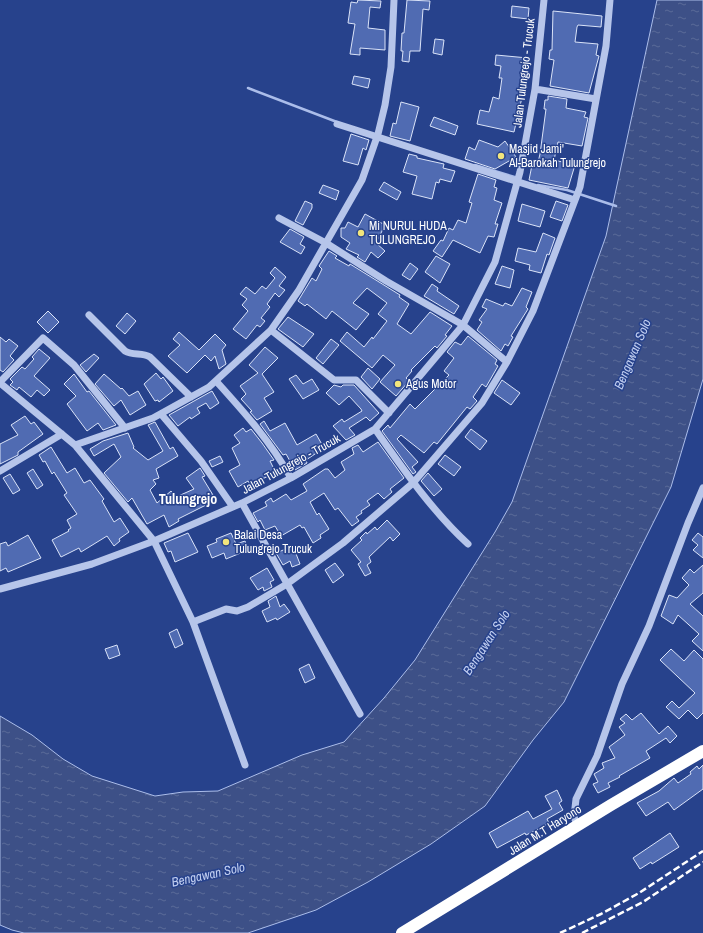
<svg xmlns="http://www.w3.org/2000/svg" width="703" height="933" font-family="'Archivo Narrow',sans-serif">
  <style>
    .water { fill: url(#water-ripples); stroke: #abbdea }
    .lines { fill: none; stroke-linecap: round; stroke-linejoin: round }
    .stream { stroke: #abbdea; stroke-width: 2.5 }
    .building { fill: #506bb2; stroke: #dae3f8 }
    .minor { stroke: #b6c5ea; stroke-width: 7 }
    .highway { stroke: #fff; stroke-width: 12 }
    .rail { stroke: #fff; stroke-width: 2.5; stroke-dasharray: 7 3; stroke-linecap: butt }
    .poi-dot { fill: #f2e57c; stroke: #27428c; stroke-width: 1.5 }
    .labels { text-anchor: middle; stroke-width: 3; stroke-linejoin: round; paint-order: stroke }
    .street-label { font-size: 12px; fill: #fff; stroke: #27428c }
    .poi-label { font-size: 12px; fill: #fff; stroke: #27428c; text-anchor: start }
    .water-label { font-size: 13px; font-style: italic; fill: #c2cff1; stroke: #27428c }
    .quarter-label { font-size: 14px; font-weight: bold; fill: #fff; stroke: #27428c }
  </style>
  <defs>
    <pattern id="water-ripples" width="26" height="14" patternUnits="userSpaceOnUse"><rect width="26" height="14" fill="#3d5087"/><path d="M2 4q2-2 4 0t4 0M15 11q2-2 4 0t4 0" fill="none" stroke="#5a6a99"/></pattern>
  </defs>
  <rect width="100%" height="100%" fill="#27428c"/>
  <!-- water -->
  <path class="water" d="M657,0H703V379L671,487L564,702L533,740L485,806L431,844L368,882L316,910L248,933H24L12,930L0,925V716L32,735L63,759L92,776L155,796L183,792L218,791L302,755L344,742L384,698L415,660L495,532L512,502L606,236Z"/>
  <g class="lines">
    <!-- stream -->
    <path class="stream" d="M248,88L337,122
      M475,165L518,178
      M538,185L567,190L616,206"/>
  </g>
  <!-- building -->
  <path class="building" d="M358,0L381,1L380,8L370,7L368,28L385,30V50L360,48V55L350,54L355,24L348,23L351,2L357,3Z
    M407,0L430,1L429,10L423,9L420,51H410L409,62L402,61L403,51H401L402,33H404Z
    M512,6L529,8L528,19L511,17Z
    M553,11L602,16L601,27L578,25L577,27L575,42L598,44L596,55L599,56L589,93L550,86L554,60L549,59L550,50H552Z
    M435,39L444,40L442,55L433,53Z
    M496,55L528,58L524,84L527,85L526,93H523L514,132L477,124L480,110L489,112L493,97L499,99L502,78H499L501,66L495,65Z
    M354,76L370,79L368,88L352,84Z
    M548,96L567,99L566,108L586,112L584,117L588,118L582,146L558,142L554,160L575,165L568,188L529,180L533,160L538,162L540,154L546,109H544L545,100H548Z
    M401,102L419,107L410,141L390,136L393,123L396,124Z
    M434,117L458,126L455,135L430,126Z
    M351,134L369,140L366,150L363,148L358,165L343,161Z
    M479,140L498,147L505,141L516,157L495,169L465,159L469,147L475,150Z
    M409,154L417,156V158L444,164L443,168L455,171L451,182L440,179L439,183L436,182L432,199L412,194L417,176L403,172Z
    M478,174L496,180L494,187L497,188L494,200L502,203L495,224H498L494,237L488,236L480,253L453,240L442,257L433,251L441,240L443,241L449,228L453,230L458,220L466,223L472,203L469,202Z
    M384,182L401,192L397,200L379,190Z
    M323,185L339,191L336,200L319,193Z
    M305,201L312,204V208L303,225L295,221Z
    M556,201L568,205L562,221L550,217Z
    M522,204L545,211L540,227L518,221Z
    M365,214L385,225L376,243L385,251L378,258L371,252L365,262L357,257L359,255L346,249L350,243L341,237V228H345L348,222L358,227Z
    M290,229L304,237L300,244L305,247L301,254L280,242Z
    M543,233L555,238L549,255L547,254L541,273L529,270L530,265L515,261L518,248L536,252Z
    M329,251L337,256L335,258L349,266L350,264L400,295L399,297L409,304L397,324L411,334L430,312L452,326L445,335L447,336L437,348L435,346L411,370L412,371L406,378L409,381L396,396L380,382L395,365L383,355L372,368L340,341L347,332L364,347L372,337L373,339L387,321L378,314L387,303L367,288L353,303L369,314L356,330L332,311L326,319L307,304L305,306L298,301L312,278L316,281L322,269L319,266Z
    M436,256L450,264L440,283L425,272Z
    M410,263L418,269L410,280L402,275Z
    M502,266L514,270L510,288L495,284Z
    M275,267L286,277L279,286L285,290L279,297L275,293L267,304L270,307L261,318L265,321L260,327L257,325L246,339L233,329L248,311L242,305L247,299L240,294L246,287L255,294L262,286L266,289L275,278L270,273Z
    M432,284L438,288L437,291L459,306L454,314L424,296Z
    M522,288L532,292L526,307L528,309L511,336L513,337L508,346L505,344L501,351L477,330L482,322L479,320L487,309L482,307L486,299L503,306L505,303L512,306Z
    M48,311L59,322L48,333L37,322Z
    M127,313L136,321L125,334L116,326Z
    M288,317L314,334L303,347L278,329Z
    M179,332L199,350L215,334L226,345L222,350L226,364L219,369L215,356L211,361L205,355L187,373L168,356L180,345L173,339Z
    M468,336L497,360L495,364L498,366L486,387L482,384L473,397L477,401L470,409L467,407L437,444L434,442L424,453L401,435L397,439L418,462L412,467L416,472L413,474L382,431L388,425L390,428L410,404L415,409L449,375L444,371L454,358L447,352L455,342L461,345Z
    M0,337L6,342L9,339L18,346L10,356L14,360L3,372L0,370Z
    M331,339L339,345L323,364L316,358Z
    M265,347L278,358L262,374L274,392L264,398L272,411L257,420L250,412L252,411L241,399L246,394L240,386L258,373L249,365Z
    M39,349L50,358L34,376L50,390L44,396L37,390L31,397L19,387L17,390L10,385L13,382L10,379L22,367L25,369L34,359L32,357Z
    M94,354L99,358L86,372L80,365Z
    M368,368L380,379L372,389L361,377Z
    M156,373L161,379L163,377L173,391L159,402L158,400L155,401L144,384Z
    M74,374L87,392L89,391L116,425L103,430L98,423L87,431L67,404L76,396L64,384Z
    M104,374L121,389L122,388L129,396L138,391L146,405L130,415L121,400L114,406L95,384Z
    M296,375L303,384L312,379L319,390L303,399L289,379Z
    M502,380L520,393L511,405L494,393Z
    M334,385L341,387L343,385H354L379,413L370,421L366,417L349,428L355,435L346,440L333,426L342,419L344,422L362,411L361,409L349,396L339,405L326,393Z
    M212,391L219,403L210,409L206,403L197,408L200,413L191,419L190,417L178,426L169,415Z
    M25,416L31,424L34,422L43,434L18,452V455L0,464V444L18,435L11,425Z
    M264,421L270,431L285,423L297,445L316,434L324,448L306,460L307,463L295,470L286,454L283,455L260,424Z
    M155,422L170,449L173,447L178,456L156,469L159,478L153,480L156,484L150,490L157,503L171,491L176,497L194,489L186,478L200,468L205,476L202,477L216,500L178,519L179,521L169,527L164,515L147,524L132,498L128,502L104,473L121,457L114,444L94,456L90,449L103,441L128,433L134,447L133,448L148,460L163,451L148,425Z
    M243,428L246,432L251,429L262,443L274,460L270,461L276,473L250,484L248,481L238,487L229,471L240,465L232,448L240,443L234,435Z
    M471,429L487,441L480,450L465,437Z
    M378,442L404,478L390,489L392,492L384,499L378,493L367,501L370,505L361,511L362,513L356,517L359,521L352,526L338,508L335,510L324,493L310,502L317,515L319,513L329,529L320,535L321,538L313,543L304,527L302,528L300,525L281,536L275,526L265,530L260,520L258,522L253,513L267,506L265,502L271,498L273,502L286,494L291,500L307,491L303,484L325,469H328L335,478L345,470L341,462L354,454L352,448L358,445L363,452Z
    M51,447L67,473L75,468L84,483L90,480L104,499L102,501L114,522L120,518L129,532L119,539L120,541L114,546L107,536L81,552L79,548L61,557L52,540L69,531L68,530L71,528L67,520L77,514L64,495L67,493L54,472L52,474L45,461L43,462L39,455Z
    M445,455L461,467L454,476L438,464Z
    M220,456L223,462L212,467L209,461Z
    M33,469L43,485L37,489L27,473Z
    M428,473L442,489L434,496L421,481Z
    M10,474L20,490L13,494L3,478Z
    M387,520L400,534L393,541L390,537L369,557L371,562L367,565L371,573L365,576L358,564L361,562L351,550L362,540L360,538L366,532L367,534L375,527L377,530Z
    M188,533L198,552L175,562L171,551L168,552L164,543Z
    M231,533L236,544L245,541L248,550L226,559L224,553L212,558L207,546L217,542L216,539Z
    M698,533L703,537V558L693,550L698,545L692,540Z
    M28,535L41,558L8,572L6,568L0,571V544L6,542L8,546Z
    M293,546L300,564L292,567L290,561L283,565L276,553Z
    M335,563L344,575L333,583L325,570Z
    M703,565V593L690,604L703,616V651L692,641L699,634L678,615L673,624L661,616L669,595L677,598L689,585L682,578L690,569L694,573Z
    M267,568L274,580L270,582L272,587L264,591L263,587L258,590L250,578Z
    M276,596L280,607L284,604L290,612L277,620L276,618L267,622L262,611L270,607L268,601Z
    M177,629L183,644L175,648L169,633Z
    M117,645L120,655L109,659L105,649Z
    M671,649L684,661L694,650L703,659V713L697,719L688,710L679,719L666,707L672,701L679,708L695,693L660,660Z
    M309,664L315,678L305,683L299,669Z
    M641,713L659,734L668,726L677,736L670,743L666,738L646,751L650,758L619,776L620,777L608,783L610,787L598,793L593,784L598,782L594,774L604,768L602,763L615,758L609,747L625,735L619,727L625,723L620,719L626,714L632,720Z
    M703,765V789L674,810L668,802L646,816L637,803L659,791L674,778L678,783L691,774L690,772L697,766L699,769Z
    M557,790L562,801L559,803L563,810L547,819L549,823L541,828L526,835L525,833L497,848L489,833L528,811L533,819L552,809L545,796Z
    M670,833L679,847L652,864L651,862L640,869L633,858Z"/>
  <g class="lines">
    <!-- minor -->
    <path class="minor" d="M535,89L596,99
      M337,124L575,200
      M89,315L125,351C133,356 142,352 150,357L191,397
      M271,330L334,380H356L389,413
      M507,362L533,311L580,187L606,46L610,0
      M216,381C244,412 271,442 291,478
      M0,382L43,338L74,365L125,428
      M0,383L75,445L154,541L242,503L291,478L375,429L463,325L495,262L520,172L535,89L544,0
      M161,414L201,461L233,507
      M375,429C404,470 432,511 468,544
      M75,445L153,418L209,387L271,330L299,290L362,180L378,134L385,105L391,67L394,0
      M0,471L62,434
      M242,503L360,714
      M0,589L92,564L154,541L193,622L245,765
      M193,622L226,609L237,611L248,607L287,584L343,543L413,483L482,403L507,362L463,325L386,281L326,243L279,218
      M578,827L574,817L576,799L597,756L622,684L649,626L688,523L703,488"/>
    <!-- highway -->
    <path class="highway" d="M402,933L611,805L703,751"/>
    <!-- rail -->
    <path class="rail" d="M560,933L601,914L639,893L703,851
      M582,933L643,902L703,862"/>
  </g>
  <!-- markers -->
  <g class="poi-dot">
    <circle cx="501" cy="156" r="4"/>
    <circle cx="361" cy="233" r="4"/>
    <circle cx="398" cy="384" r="4"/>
    <circle cx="226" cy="542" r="4"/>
  </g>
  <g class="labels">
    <!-- street labels -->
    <g class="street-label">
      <text transform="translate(524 73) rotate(-83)" y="4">Jalan Tulungrejo - Trucuk</text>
      <text transform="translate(291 464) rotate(-29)" y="4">Jalan Tulungrejo - Trucuk</text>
      <text transform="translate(545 830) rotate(-32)" y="4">Jalan M.T Haryono</text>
    </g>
    <!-- poi labels -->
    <g class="poi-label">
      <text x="509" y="153">Masjid Jami'<tspan x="509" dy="14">Al-Barokah Tulungrejo</tspan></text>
      <text x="369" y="230">Mi NURUL HUDA<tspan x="369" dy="14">TULUNGREJO</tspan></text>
      <text x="406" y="388">Agus Motor</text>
      <text x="234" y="539">Balai Desa<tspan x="234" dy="14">Tulungrejo Trucuk</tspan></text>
    </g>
    <!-- water labels -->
    <g class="water-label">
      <text transform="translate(632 354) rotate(-67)" y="5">Bengawan Solo</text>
      <text transform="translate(486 642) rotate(-57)" y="5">Bengawan Solo</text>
      <text transform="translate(208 874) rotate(-12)" y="5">Bengawan Solo</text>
    </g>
    <!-- quarter labels -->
    <g class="quarter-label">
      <text x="188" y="504">Tulungrejo</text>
    </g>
  </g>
</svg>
